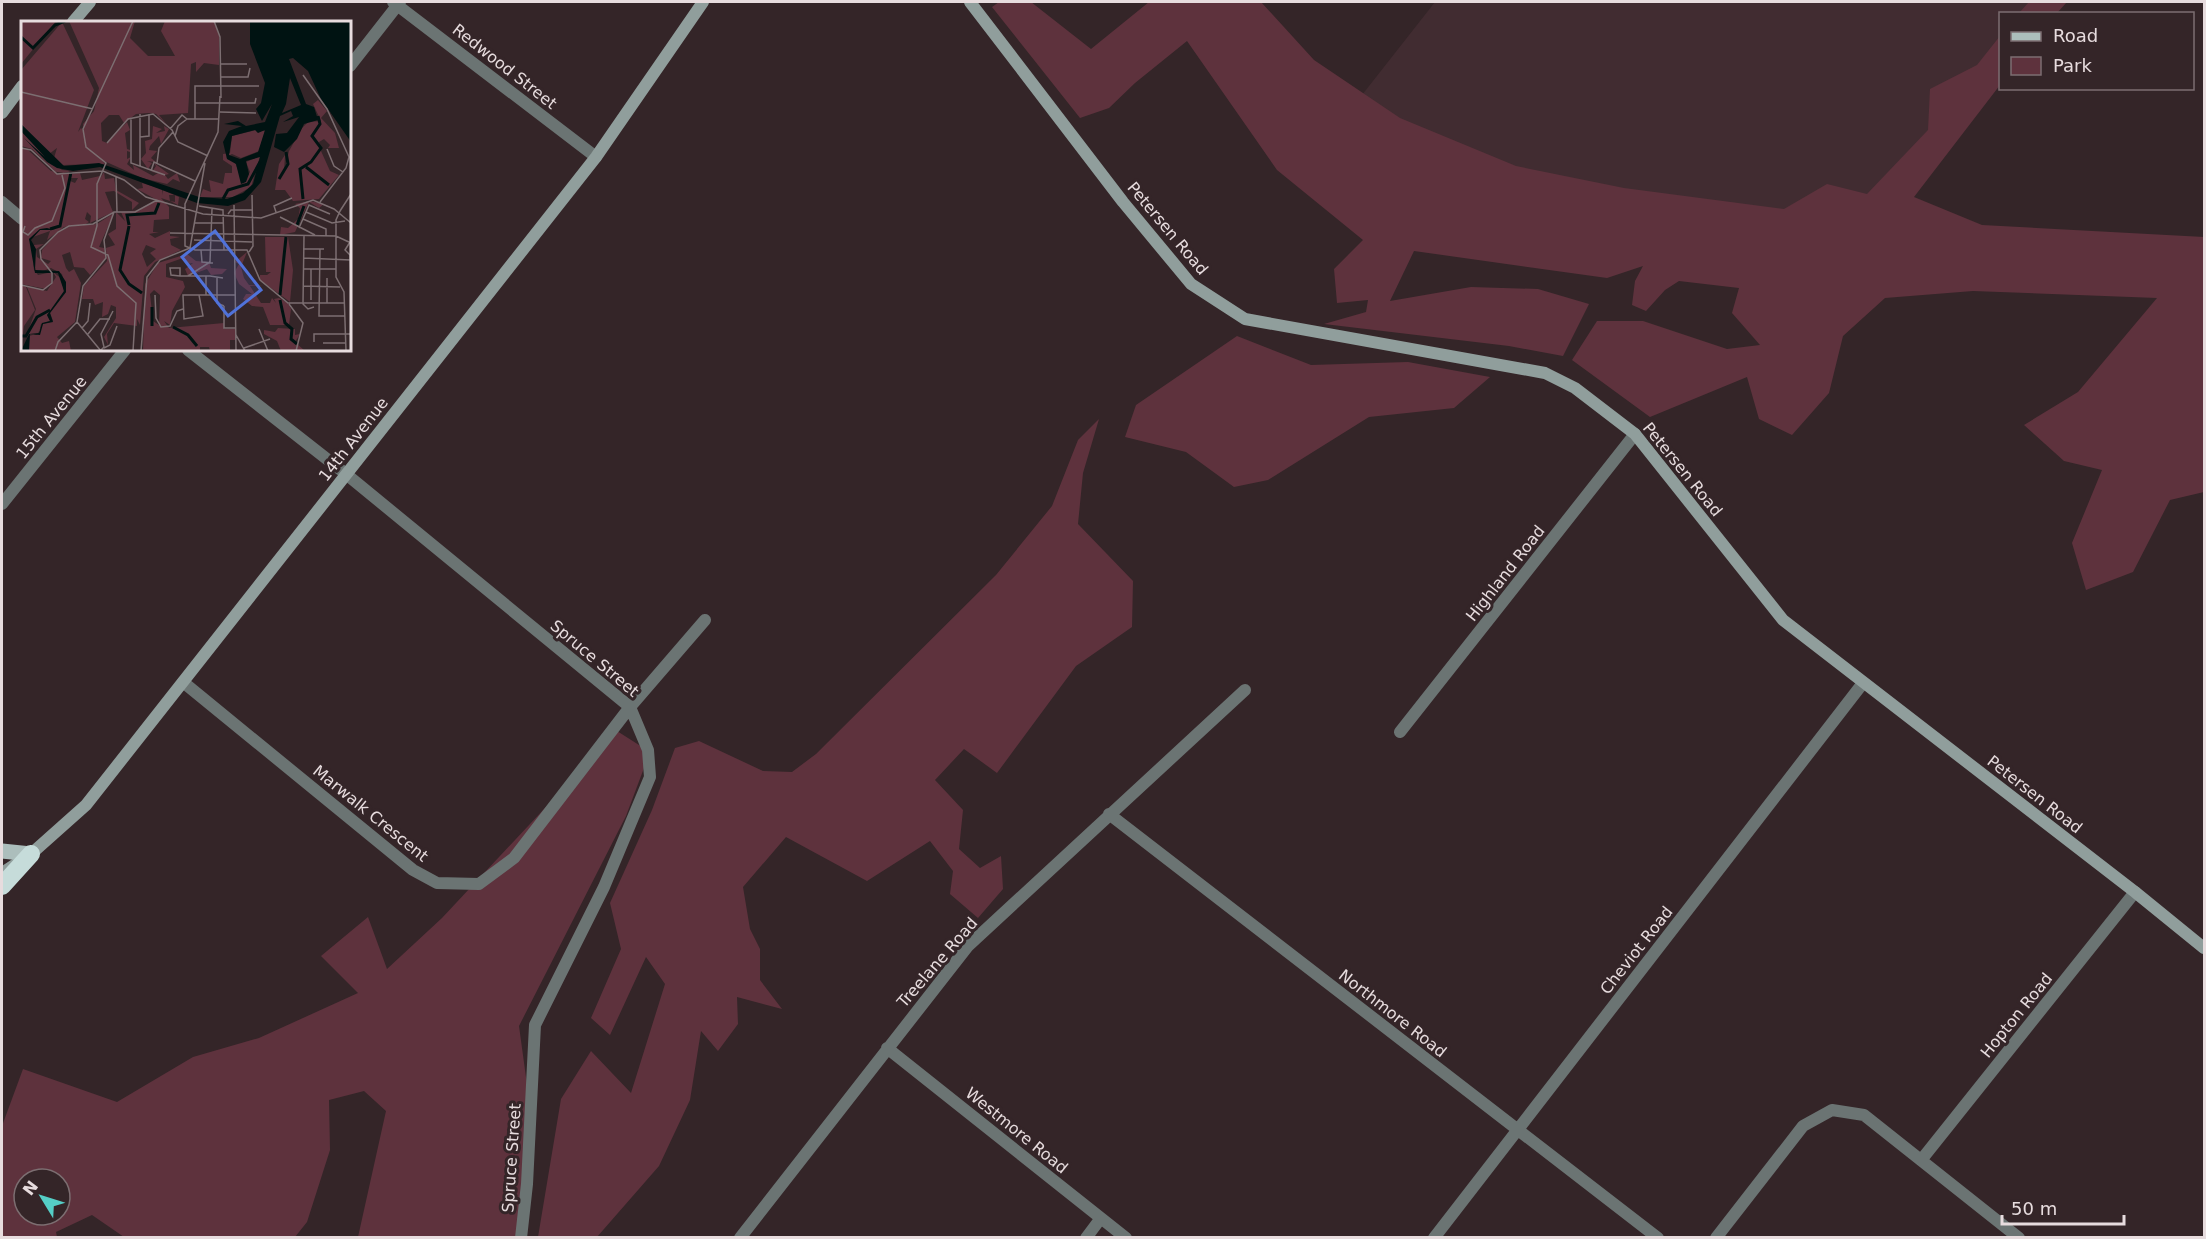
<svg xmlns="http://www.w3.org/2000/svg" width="2206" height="1239" font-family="'DejaVu Sans',sans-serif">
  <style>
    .built { fill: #412c31 }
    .green { fill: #5e323d; fill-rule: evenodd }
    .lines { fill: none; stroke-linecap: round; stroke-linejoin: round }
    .street { stroke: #6b7473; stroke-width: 12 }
    .secondary { stroke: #909e9c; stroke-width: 12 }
    .primary { stroke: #acbebc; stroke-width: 15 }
    .highway { stroke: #c6dcda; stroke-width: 18 }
    .labels { text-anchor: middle; stroke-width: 6; stroke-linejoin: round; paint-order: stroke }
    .street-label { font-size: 16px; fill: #e7dcde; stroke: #342528 }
    .inset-river { fill: none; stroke: #001312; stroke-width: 3 }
    .inset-road { fill: none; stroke: #7c6e71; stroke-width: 1.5 }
    .view { fill: #5072da; fill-opacity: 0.15; stroke: #5072da; stroke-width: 3 }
    .inset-edge { fill: none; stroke: #e7dcde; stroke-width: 3 }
  </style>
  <rect width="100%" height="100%" fill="#342528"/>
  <!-- built -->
  <path class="built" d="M1435,2H2052L2043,13L2000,14V67L1867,237L1618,226L1340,123Z"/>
  <!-- green -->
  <path class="green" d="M999,2H1031L1091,49L1149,2H1261L1314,60L1400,118L1516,166L1624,188L1784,209L1827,184L1867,194L1928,130L1930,89L1977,65L2000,36V85L1914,197L1982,225L2204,237V492L2170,500L2133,572L2086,590L2072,543L2102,470L2064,461L2024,425L2078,392L2157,298L1973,291L1885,298L1843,336L1829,393L1792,435L1759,419L1747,377L1650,417L1572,360L1597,321H1643L1727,349L1760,345L1732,313L1739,288L1679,281L1665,290L1646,311L1632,305L1635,281L1643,266L1607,278L1414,251L1390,301L1471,287L1538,289L1589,304L1563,356L1509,346L1324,324L1366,312L1368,300L1337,303L1334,269L1363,240L1277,170L1187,41L1135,83L1109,108L1080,118L992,7Z
    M2029,2H2067L2057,13H2019Z
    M1237,336L1311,365L1408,362L1490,377L1454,408L1369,417L1268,480L1234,487L1186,452L1125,437L1136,405Z
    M1099,419L1083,473L1078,524L1133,581L1132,627L1076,666L997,773L964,749L935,780L963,810L959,849L980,868L1001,856L1003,889L978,918L950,894L953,871L930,841L867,881L786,837L743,887L750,929L760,949V980L782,1009L737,997L738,1024L718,1051L701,1031L690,1100L659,1166L597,1237H538L561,1099L591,1051L631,1093L665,984L646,957L610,1035L591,1018L621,949L610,903L652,810L675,748L699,741L763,771L792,772L816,754L996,575L1052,506L1078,440Z
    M617,731L650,752L626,816L519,1026L534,1136L519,1237H358L386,1111L364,1091L329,1100L330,1150L307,1222L295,1237H124L92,1215L56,1232L57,1237H2V1126L23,1069L117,1102L193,1057L259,1038L358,993L321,956L368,917L387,969L442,918ZM24,1179H60V1215H24Z"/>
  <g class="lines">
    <!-- street -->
    <path class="street" d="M393,2L596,157
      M350,66L400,2
      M2,202L22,219
      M188,350L346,474L630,707L648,750L650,777L604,887L535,1025L527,1184L521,1238
      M2,504L125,350
      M183,682L413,870L437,883L479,884L514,858L630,707L705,620
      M1400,732L1635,434
      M1109,814L1658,1238
      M887,1048L1126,1238
      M1922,1159L2135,892
      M740,1238L968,946L1245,690
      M1086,1238L1101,1218
      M1434,1238L1863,683
      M1716,1238L1803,1126L1832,1110L1864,1115L2019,1238"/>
    <!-- secondary -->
    <path class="secondary" d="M970,2L1123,202L1191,284L1245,319L1545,373L1575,388L1635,434L1783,620L2135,892L2204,948
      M73,22L90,2
      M2,113L22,86
      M2,873L31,854L86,805L596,157L703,2"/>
    <!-- primary -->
    <path class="primary" d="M2,851L31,854"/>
    <!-- highway -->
    <path class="highway" d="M2,886L31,854"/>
  </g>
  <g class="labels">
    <!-- street labels -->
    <g class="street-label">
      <text transform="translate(505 66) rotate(38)" y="6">Redwood Street</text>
      <text transform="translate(1168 228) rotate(50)" y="6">Petersen Road</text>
      <text transform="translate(51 417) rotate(-51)" y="6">15th Avenue</text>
      <text transform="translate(353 439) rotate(-52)" y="6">14th Avenue</text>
      <text transform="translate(1683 469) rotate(51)" y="6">Petersen Road</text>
      <text transform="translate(1505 573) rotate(-52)" y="6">Highland Road</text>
      <text transform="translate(595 658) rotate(40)" y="6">Spruce Street</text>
      <text transform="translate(2035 794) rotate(38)" y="6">Petersen Road</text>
      <text transform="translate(371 813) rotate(39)" y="6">Marwalk Crescent</text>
      <text transform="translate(1636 950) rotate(-52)" y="6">Cheviot Road</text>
      <text transform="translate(937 962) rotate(-49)" y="6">Treelane Road</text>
      <text transform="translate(1393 1013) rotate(38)" y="6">Northmore Road</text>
      <text transform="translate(2016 1015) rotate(-51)" y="6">Hopton Road</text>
      <text transform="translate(1017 1130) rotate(39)" y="6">Westmore Road</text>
      <text transform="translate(511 1158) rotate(-86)" y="6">Spruce Street</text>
    </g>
  </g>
  <!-- overview -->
  <g transform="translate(21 21)">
    <rect width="330" height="330" fill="#342528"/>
    <path d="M0,0H35L0,43ZM48,0H114L109,17L127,35H154L140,10L144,0H193L198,15V44L183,42L175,51V41L170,43L167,92L138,94L146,104L135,93L127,92L115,93L103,102L98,94H88L80,102L81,120L86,122L106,101L109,109L104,112L106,128L109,129V131L106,130V138L110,136L106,143L113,149L112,144L132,155L137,152L131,151L135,145L133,142L148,153L144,154L147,158L156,152L159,161L152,158L146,163L121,157L81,139L84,143L41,144L33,137L36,127L28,133L0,103V49L41,1L73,69L57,111L60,107L63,111L62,103L73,90L78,67ZM297,79L306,90L300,97L314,112L318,127H307L309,124L303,118L298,121L300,130L309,150L318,154L298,178L272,180L264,169H254L258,143L264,134L263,152L268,130L281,107L287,101L300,100L292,83ZM132,105L141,108L135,112L144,110L143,105L148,108L140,123L138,115L129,125L128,129L136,130L130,137L135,141L126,140L131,142L127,148L120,138L125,132L124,120L131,118ZM235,109L244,110L238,130L220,137L211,133L205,136L214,141L222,163L229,151L225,141L239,135L230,166L212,176H179L182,168L190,171L188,159L202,163L204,152H211V145L202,139V133L209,132L211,115ZM0,110L24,136L41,149L51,150L37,153L11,128L0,125ZM0,128H6L30,150L50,153L49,160L54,162L57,157H50L51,153L59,152L61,159L79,155L78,159L83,151L84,158L93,157L95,169L118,182L111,189V181L93,170L84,171L92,191L69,202L70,195L66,191L64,198L68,201L63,204L43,206L26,219L29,210L12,216L19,209L28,208H19L8,218L13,230V224L23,223L15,228L16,236L27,243L30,240L20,237L21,229L36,212L50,205L76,203L93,192L78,226L83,227L85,237L69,254L63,247L53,246L49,231L41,234L45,247L48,251L53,248L60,262L54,301L36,316L41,322L48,320L50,330H8L7,326L9,313L16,314L22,303L32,300L29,292L45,271L41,253L30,247L16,252L12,241L13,249L17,254L31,251L30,262L25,268L0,263ZM121,162L141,168L142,174V169L158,176L157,184L149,180L154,181V174H148L149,180L140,177L148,186V198L133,199L132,211H138L128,213L134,217L149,210V215L159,216L149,218L150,224L160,229L134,241L123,255L119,304L116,298V305L93,302L86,313L87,324L83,316L95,297V286L90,284L87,293L81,296L82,281L74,284L72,278H61L63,265L86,240L85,227L94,224L87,213L95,208V191L104,200L100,191L120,189V198V188L136,179L116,168L122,167ZM125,224L135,228L129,232L135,238L126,246L121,233ZM289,180L303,183L298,187L288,181L274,211L259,214L260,206L267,207L277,198L279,187L274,183ZM244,216H267L272,249L269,281L239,259V254H246L250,251H245ZM226,231L220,246L223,257L228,264L243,265H229L240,282H249L251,277L255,282L253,278L258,277L267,282L270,288L268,304H249L242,286L231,285L222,278L225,273H231L218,263L213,252L218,243L214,241ZM166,233L175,240L188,241L190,247L206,248L201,253L190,254L186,248L167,255L164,248L172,242L166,243L162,237L145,243V256L162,260L164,266L151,290L149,304L143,300L148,307L203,302V308H214V319H209V330H189L188,326H179V330H122L124,263L137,242ZM133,269L139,274L138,304L132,300L129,273ZM32,251L41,258L43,272L26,294L29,300L20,303L18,312L5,316L15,288L6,266L26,270L35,256ZM0,264L5,266L14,289L3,305L0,328ZM257,307L274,308V314L279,313L274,321L284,330H260L256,320L243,313V309L254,311Z" fill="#5e323d" fill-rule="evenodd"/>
    <path d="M229,0H330V121L300,78L287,50L272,37L268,38L285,83L293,86L297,99L283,103L276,118L263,131L253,126L255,113L266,112L278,96L262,101L272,95L270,90L259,95L240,161L224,179L207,185L176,182L79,146L52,150L36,147L26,141L3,117L24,136L0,110V103L43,145L78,142L178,176L206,178L222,172L232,163L239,136L225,140L228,153L225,161L220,163L215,143L206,138L202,121L208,110L221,105L203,103L217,100L225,105L244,101L251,83L241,100L235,88L240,82L244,62L229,23ZM269,57L280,84L261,92L265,83ZM234,109L237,112L244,109L237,131L219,138L208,134L211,115ZM19,208L26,207L34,209H19L10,219L15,228L14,249L38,250L45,261V271L29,292L32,301L22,303L19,314L9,313L8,330H0L8,313L18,312L21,302L29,300L26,294L43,270L37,252H14L8,218Z" fill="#001312" fill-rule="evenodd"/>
    <path class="inset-river" d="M0,16L12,27L34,4L44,0M285,146L308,164M258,158L267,143L265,131M202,178L207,169L227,163L239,141M282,178L279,148L290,141L300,127L291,115L299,103L297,95M108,204L106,194L134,192L138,182M276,204L283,185M108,205L99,249L108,263L121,272M29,208L39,205L50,151M259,274L265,216M259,279L264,302L271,308L270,318L276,323M131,286V305M152,306L167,314L176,325M0,315H5L16,296L29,289"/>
    <path class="inset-road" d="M193,0L199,16L200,77M199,43H226M282,54L306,88L328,136L325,147L299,181M199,56H227L229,47M0,71L72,88M199,75L197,111L164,183V225L174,229H226L239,259L267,282H323M174,82H234L235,77M199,91L235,92M119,93V146M110,97V142L144,154M174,98V65H238M149,108L161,94L166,98H198M154,115L157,105L166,98M119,116L128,115V93M86,122L107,98L132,93L151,109L157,121L187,135M0,127L10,129L36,153L82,150L103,159L125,176L182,193L240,197L292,179L313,188L330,202M306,128L313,145L322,151M136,142L138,127L152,111M130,150L133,141L174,160M95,156L96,191M213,184L215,330M178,185L202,189L203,229M319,190L330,173M319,190L315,199V256L323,271L325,330M255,191L253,185L271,177M285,191L311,202L324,200M207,193L210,189H231M259,196L294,214M282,198L305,208V215M174,202H202M4,205L2,211L7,214L14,207L31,200L44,167L41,154M278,207L288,184L309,193M149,212L315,215L330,222M283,215L282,283L287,288L293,286M173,219L231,221M329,221L324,229L329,234L330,262M169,227L184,142M282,228H303M299,228L298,295H324M180,229L181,241L192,242M228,231L232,225L231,174M282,237L330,239M282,248H315M159,255V247H149L150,254L159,255H189L202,257M167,255L189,241L191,188M196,256V282L203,285M0,264L22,269L31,262V252L20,238L19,229L37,211L48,205L72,203L93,191H114L136,179M282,265L319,266M134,274L135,297L140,306L149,305L156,290L162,288M178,274L182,295L163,298L162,274H215M185,274V255M290,279V248M306,282V257M268,283L282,302L275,330M203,285V307H215M56,301L80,330M61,307L67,300L69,282M238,308L247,330M67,313L79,298H89M215,314L224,330M293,321V313H330M302,322H324M83,327L89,324L96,305M223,327L249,318M80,329L83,326L80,313L92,290M34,330L37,321L56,301L62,265L85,237L83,219L93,191M112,330L115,282L96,265L87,234L70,226L76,205V163L85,142L65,126L62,108L112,0M120,330L126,256L139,239L169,227"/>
    <path class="view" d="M194,210L240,269L207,295L161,236Z"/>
    <rect width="330" height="330" class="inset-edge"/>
  </g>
  <!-- border -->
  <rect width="2206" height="1239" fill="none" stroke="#e7dcde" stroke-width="6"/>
  <!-- legend -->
  <rect x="1999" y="12" width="195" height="78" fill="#342528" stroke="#7c6e71" stroke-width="1.5"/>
  <rect x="2011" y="32" width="30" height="9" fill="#acbebc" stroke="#7c6e71" stroke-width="1.5"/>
  <text x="2053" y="42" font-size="18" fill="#e7dcde">Road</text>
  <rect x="2011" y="57" width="30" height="18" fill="#5e323d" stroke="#7c6e71" stroke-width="1.5"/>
  <text x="2053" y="72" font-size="18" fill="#e7dcde">Park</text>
  <!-- north arrow -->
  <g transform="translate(42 1197) rotate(308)"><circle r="28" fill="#342528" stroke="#7c6e71" stroke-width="1.5"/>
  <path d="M0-4.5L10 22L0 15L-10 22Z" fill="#55cec6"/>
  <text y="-9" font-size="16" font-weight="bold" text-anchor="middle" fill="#e7dcde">N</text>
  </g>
  <!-- scale -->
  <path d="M2002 1215v9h122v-9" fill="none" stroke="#e7dcde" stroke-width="3"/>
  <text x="2011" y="1215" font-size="18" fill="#e7dcde" stroke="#342528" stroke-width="4.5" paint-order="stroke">50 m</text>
</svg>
